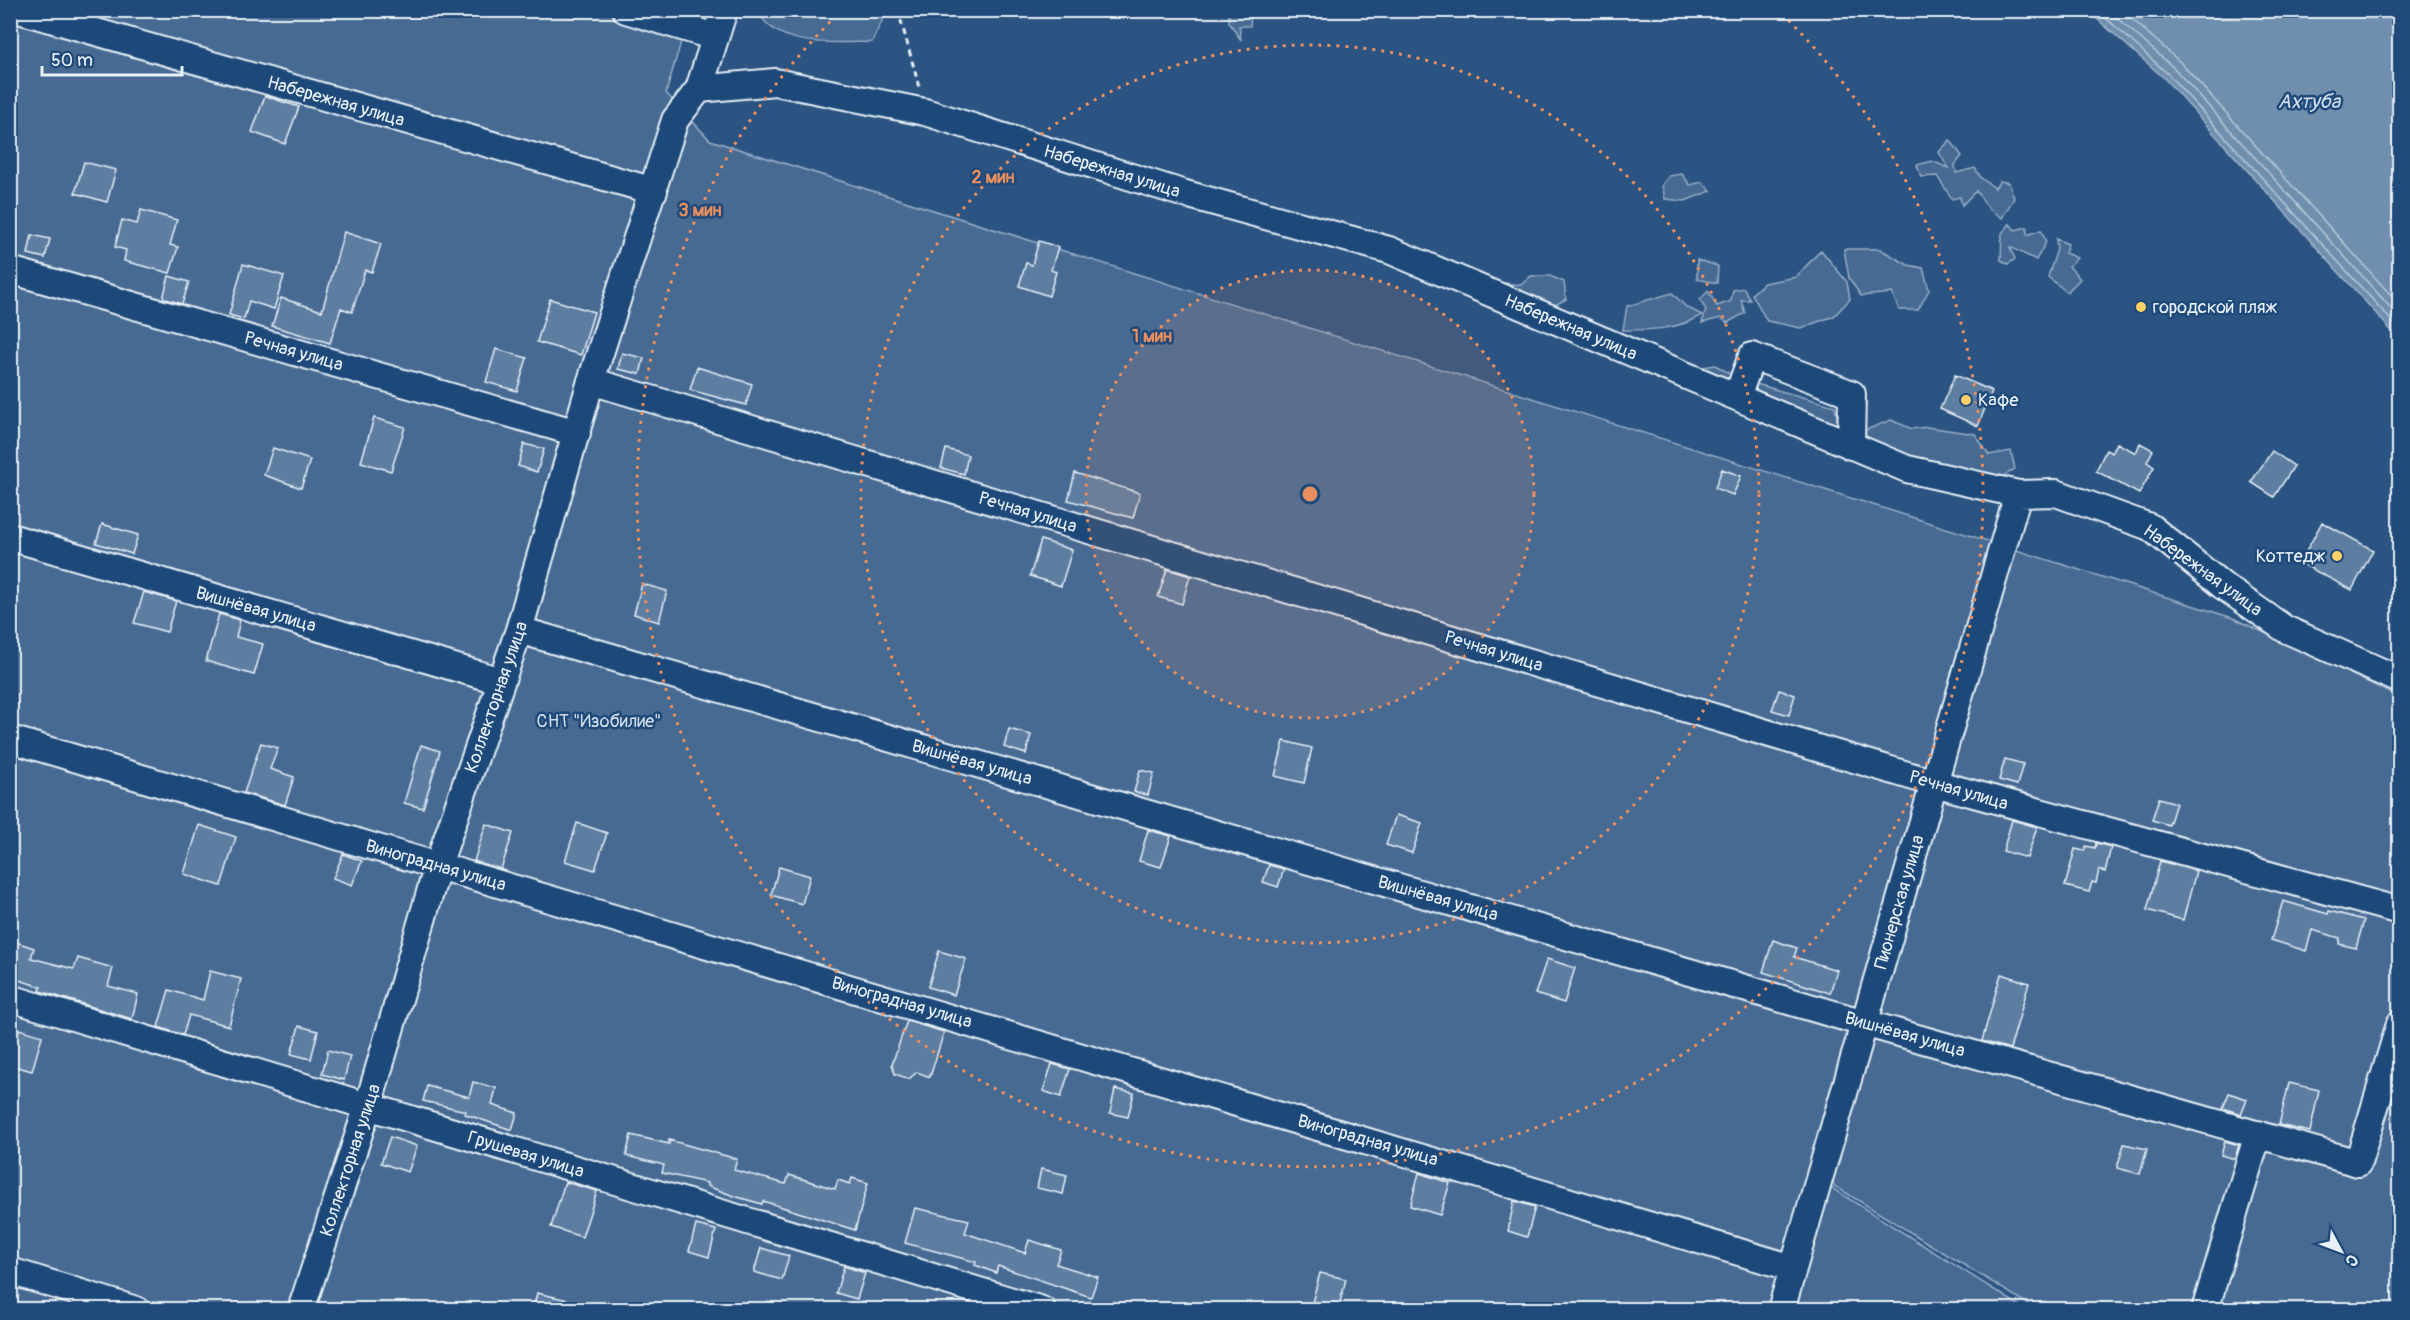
<svg xmlns="http://www.w3.org/2000/svg" width="2410" height="1320" font-family="Pangolin,sans-serif">
  <style>
    .green { fill: #476b93; stroke: #98aec6; stroke-width: 1.5 }
    .water { fill: #708ead; stroke: #a0b6cb; stroke-width: 1.5 }
    .lines { fill: none; stroke-linecap: round; stroke-linejoin: round }
    .shore { stroke: #b8c9da; stroke-width: 1.5 }
    .building { fill: #5d7da1; stroke: #e8f1f8; stroke-width: 1.5 }
    .minor-casing { stroke: #e8f1f8; stroke-width: 30 }
    .path { stroke: #e8f1f8; stroke-width: 3; stroke-dasharray: 6 4.5; stroke-linecap: butt }
    .minor { stroke: #1f4a7a; stroke-width: 26 }
    .ring { fill: none; stroke: #e88e5f; stroke-width: 3; stroke-dasharray: 3 6 }
    .poi-dot { fill: #ffd166; stroke: #1f4a7a; stroke-width: 2 }
    .labels { text-anchor: middle; stroke-width: 5; stroke-linejoin: round; paint-order: stroke }
    .street-label { font-size: 18px; fill: #e8f1f8; stroke: #1f4a7a }
    .poi-label { font-size: 18px; fill: #e8f1f8; stroke: #1f4a7a; text-anchor: start }
    .park-label { font-size: 18px; fill: #d0dde9; stroke: #1f4a7a }
    .water-label { font-size: 20px; font-style: italic; fill: #d0dde9; stroke: #1f4a7a }
    .centre { fill: #e88e5f; stroke: #1f4a7a; stroke-width: 3 }
    .ring-label { font-size: 18px; text-anchor: middle; font-weight: bold; fill: #e88e5f; stroke: #1f4a7a; stroke-width: 5; stroke-linejoin: round; paint-order: stroke }
  </style>
  <rect width="100%" height="100%" fill="#2b5482"/>
  <filter id="ink" filterUnits="userSpaceOnUse"><feTurbulence type="fractalNoise" baseFrequency=".0167" numOctaves="2"/><feDisplacementMap in="SourceGraphic" scale="12" xChannelSelector="R" yChannelSelector="G"/><feConvolveMatrix kernelMatrix="1 2 1 2 8 2 1 2 1" color-interpolation-filters="sRGB"/></filter>
  <g filter="url(#ink)">
    <!-- green -->
    <path class="green" d="M10,11H690L666,93L710,140L2233,618L2399,697V1309H2036L1815,1174L1773,1309H11Z
      M758,11H880L883,19L872,42C835,42 777,50 758,11Z
      M1229,11L1251,12L1250,26H1239L1241,40L1229,22Z
      M1950,140L1962,156L1955,165L1956,173L1975,168L1981,178L1995,188L2000,181L2009,183L2014,198L2002,218L1989,209L1976,191L1962,205L1960,197L1952,199L1937,176L1921,177L1917,165L1932,161L1948,168L1939,152Z
      M1682,174L1690,185L1702,182L1711,191L1685,201L1665,199L1662,185L1669,176Z
      M2010,224L2015,230L2027,227V235L2041,230L2046,242L2036,260L2010,247L2015,259L2008,264L2001,260L2002,233Z
      M2056,239L2068,244L2065,253L2077,258L2069,266L2080,279L2067,292L2048,277L2057,249Z
      M1844,249H1880L1908,265L1923,268L1929,290L1918,310H1899L1892,293L1861,296L1849,278Z
      M1821,250L1847,282L1850,299L1834,316L1801,328L1767,321L1752,294L1764,283L1796,277Z
      M1697,260L1718,266L1717,283L1697,279Z
      M1531,276H1550L1564,282L1566,299L1548,309L1493,287L1505,283L1521,285Z
      M1744,288L1750,300H1741L1745,313L1727,323L1721,318L1702,323L1706,310L1700,300L1708,291L1717,306L1731,301L1733,290Z
      M1672,293L1686,307L1702,315C1677,330 1652,330 1623,330L1627,306Z
      M1715,365L1736,377L1733,390L1698,368Z
      M1756,384L1835,406L1840,433L1755,398Z
      M1891,420L1912,429L1927,427L1975,434L1989,455L2011,451L2015,469L1999,479L1911,464L1862,442L1863,431Z
      M1830,1187L2025,1309L1793,1310Z"/>
    <!-- water -->
    <path class="water" d="M2088,11H2399V339L2164,78Z"/>
    <g class="lines">
      <!-- shore -->
      <path class="shore" d="M2097,10L2168,74L2400,330
        M2108,10L2174,68L2400,318
        M2122,10L2180,62L2400,305"/>
    </g>
    <!-- building -->
    <path class="building" d="M265,96L299,107L285,144L252,132Z
      M84,162L116,170L107,202L75,193Z
      M141,210L177,220L170,245L178,247L170,273L124,261L126,250L115,247L122,220L137,224Z
      M344,232L381,244L372,272L365,270L352,312L341,308L330,343L272,326L281,298L322,311Z
      M32,235L50,239L45,258L28,254Z
      M1039,241L1058,247L1051,270L1056,272L1049,296L1019,286L1026,263L1032,265Z
      M243,264L284,276L274,309L249,301L244,319L229,315Z
      M169,276L189,282L182,304L163,298Z
      M550,299L594,312L581,355L537,342Z
      M496,349L527,358L517,391L486,382Z
      M622,353L644,358L640,374L618,369Z
      M697,367L752,384L746,405L690,390Z
      M1955,375L1992,391L1978,426L1940,409Z
      M374,418L405,427L391,471L361,462Z
      M2117,443L2136,453L2140,443L2153,450L2147,462L2154,467L2139,494L2096,471L2106,450L2112,453Z
      M524,444L544,449L537,472L518,466Z
      M273,448L310,460L301,488L264,475Z
      M946,449L968,455L964,474L941,468Z
      M2272,451L2294,466L2274,497L2251,482Z
      M1722,469L1741,476L1733,495L1715,488Z
      M1075,473L1140,493L1133,518L1068,500Z
      M2322,522L2373,550L2352,590L2300,563Z
      M102,524L138,535L132,554L96,543Z
      M1041,540L1072,550L1061,586L1030,576Z
      M1167,569L1190,576L1182,604L1158,597Z
      M642,584L667,591L659,622L634,614Z
      M144,592L176,601L167,632L134,623Z
      M219,614L240,620L236,637L263,644L254,675L206,661Z
      M1779,690L1795,695L1789,715L1772,710Z
      M1009,729L1031,735L1026,754L1004,747Z
      M1284,741L1312,748L1304,783L1275,776Z
      M261,743L278,748L270,769L294,777L285,805L244,793Z
      M421,745L440,751L423,808L404,803Z
      M2005,759L2023,764L2017,785L1999,780Z
      M1140,770L1154,773L1148,795L1134,792Z
      M2159,798L2176,803L2169,825L2152,820Z
      M1396,815L1422,823L1412,853L1386,845Z
      M2012,820L2037,827L2027,858L2003,851Z
      M577,823L607,833L595,870L565,861Z
      M486,824L513,833L501,869L474,861Z
      M199,825L236,837L221,886L184,874Z
      M1148,830L1171,836L1161,867L1139,861Z
      M2096,843L2111,847L2105,872L2099,870L2096,883L2092,882L2089,892L2065,886L2075,849L2084,851L2086,846L2095,848Z
      M343,854L362,861L352,885L333,878Z
      M2160,861L2196,871L2183,920L2147,910Z
      M1269,865L1284,869L1278,887L1263,882Z
      M779,867L810,876L802,904L771,895Z
      M2283,901L2328,914L2329,911L2364,920L2356,948L2339,944L2340,938L2312,930L2306,951L2271,940Z
      M10,940L34,948L31,958L74,969L78,958L113,968L108,986L138,994L132,1019L40,991L41,987L10,977Z
      M1773,940L1797,948L1794,957L1837,970L1830,993L1763,972Z
      M939,951L966,959L954,995L928,987Z
      M1547,959L1575,968L1564,1003L1535,994Z
      M210,971L241,979L229,1026L189,1015L183,1035L158,1027L169,990L203,1000Z
      M2001,974L2029,983L2010,1049L1982,1041Z
      M907,1021L944,1032L930,1077L917,1072L909,1079L895,1074L892,1064Z
      M299,1026L318,1031L311,1059L291,1054Z
      M19,1029L42,1036L32,1071L10,1065Z
      M328,1050L350,1056L344,1080L322,1074Z
      M1052,1064L1070,1069L1061,1097L1043,1091Z
      M473,1082L496,1088L492,1105L517,1113L512,1130L465,1114L466,1111L423,1101L427,1086L469,1097Z
      M2289,1083L2319,1090L2310,1132L2279,1125Z
      M1115,1089L1134,1093L1128,1117L1110,1113Z
      M2229,1093L2247,1099L2241,1114L2223,1108Z
      M631,1135L669,1144V1140L737,1159L734,1170L786,1184L789,1175L835,1189L838,1180L850,1184L852,1178L868,1183L855,1230L763,1201L762,1204L734,1196L707,1186V1183L662,1173L664,1165L626,1156Z
      M390,1137L417,1146L408,1172L381,1163Z
      M2225,1141L2239,1145L2235,1159L2221,1155Z
      M2124,1144L2147,1149L2140,1174L2117,1168Z
      M1041,1169L1067,1175L1063,1194L1037,1188Z
      M1419,1173L1450,1183L1440,1215L1410,1206Z
      M565,1182L597,1191L582,1237L551,1227Z
      M1514,1201L1535,1207L1527,1237L1508,1231Z
      M915,1208L969,1220L965,1233L1025,1253L1029,1240L1061,1250L1056,1264L1098,1277L1091,1297L998,1266L996,1273L975,1265L976,1262L905,1243Z
      M696,1225L716,1230L709,1257L689,1251Z
      M761,1248L789,1256L782,1280L754,1272Z
      M844,1266L865,1273L857,1299L836,1293Z
      M1320,1273L1346,1279L1338,1310H1310Z
      M537,1293L582,1303V1310H533Z"/>
    <g class="lines">
      <!-- minor casing -->
      <g class="minor-casing">
        <path id="minor" d="M19,10L654,191
          M626,10L715,37
          M699,89L775,82L925,112L1182,193L1389,250L1907,469L2018,494L2056,493L2150,527L2223,586L2285,629L2400,680
          M10,270L577,433
          M591,381L1934,783L2400,911
          M1737,397L1752,356L1852,394L1851,446
          M10,537L501,681
          M519,630L1864,1023L2358,1163L2400,1024
          M10,739L1793,1268
          M10,998L1042,1310
          M10,1271L136,1310
          M301,1310L368,1106L438,865L519,630L591,381L675,120L699,89L724,10
          M1781,1310L2018,494
          M2205,1310L2258,1134"/>
      </g>
      <!-- path -->
      <path class="path" d="M898,10L920,90"/>
      <!-- minor -->
      <use href="#minor" class="minor"/>
    </g>
  </g>
  <!-- distance rings -->
  <circle cx="1310" cy="494" r="224" fill="#e88e5f" fill-opacity=".12"/>
  <g class="ring">
    <circle cx="1310" cy="494" r="224"/>
    <circle cx="1310" cy="494" r="449"/>
    <path d="M1782 14A673 673 0 1 1 838 14"/>
  </g>
  <!-- markers -->
  <g class="poi-dot">
    <circle cx="2141" cy="307" r="6"/>
    <circle cx="1966" cy="400" r="6"/>
    <circle cx="2337" cy="556" r="6"/>
  </g>
  <g class="labels">
    <!-- street labels -->
    <g class="street-label">
      <text transform="translate(336 101) rotate(16)" y="6">Набережная улица</text>
      <text transform="translate(1112 171) rotate(17)" y="6">Набережная улица</text>
      <text transform="translate(1571 327) rotate(23)" y="6">Набережная улица</text>
      <text transform="translate(294 351) rotate(16)" y="6">Речная улица</text>
      <text transform="translate(1028 512) rotate(17)" y="6">Речная улица</text>
      <text transform="translate(2203 570) rotate(36)" y="6">Набережная улица</text>
      <text transform="translate(256 609) rotate(16)" y="6">Вишнёвая улица</text>
      <text transform="translate(1494 651) rotate(17)" y="6">Речная улица</text>
      <text transform="translate(496 697) rotate(-71)" y="6">Коллекторная улица</text>
      <text transform="translate(972 762) rotate(16)" y="6">Вишнёвая улица</text>
      <text transform="translate(1959 790) rotate(16)" y="6">Речная улица</text>
      <text transform="translate(436 865) rotate(16)" y="6">Виноградная улица</text>
      <text transform="translate(1438 898) rotate(16)" y="6">Вишнёвая улица</text>
      <text transform="translate(1899 902) rotate(-74)" y="6">Пионерская улица</text>
      <text transform="translate(902 1002) rotate(16)" y="6">Виноградная улица</text>
      <text transform="translate(1905 1034) rotate(16)" y="6">Вишнёвая улица</text>
      <text transform="translate(1368 1140) rotate(16)" y="6">Виноградная улица</text>
      <text transform="translate(526 1154) rotate(17)" y="6">Грушевая улица</text>
      <text transform="translate(350 1160) rotate(-72)" y="6">Коллекторная улица</text>
    </g>
    <!-- poi labels -->
    <g class="poi-label">
      <text x="2153" y="313">городской пляж</text>
      <text x="1978" y="406">Кафе</text>
      <text x="2325" y="562" text-anchor="end">Коттедж</text>
    </g>
    <!-- park labels -->
    <g class="park-label">
      <text x="599" y="727">СНТ "Изобилие"</text>
    </g>
    <!-- water labels -->
    <g class="water-label">
      <text x="2309" y="108">Ахтуба</text>
    </g>
  </g>
  <circle cx="1310" cy="494" r="9" class="centre"/>
  <g class="ring-label">
    <text x="993" y="183">2 мин</text>
    <text x="700" y="216">3 мин</text>
    <text x="1152" y="342">1 мин</text>
  </g>
  <!-- margin -->
  <rect width="2410" height="1320" fill="none" stroke="#1f4a7a" stroke-width="36"/>
  <rect x="18" y="18" width="2374" height="1284" fill="none" stroke="#e8f1f8" stroke-width="2" filter="url(#ink)"/>
  <!-- north arrow -->
  <g transform="translate(2341 1251) rotate(131)" stroke="#1f4a7a" stroke-width="4.5" paint-order="stroke">
  <path d="M0-4.5L10 22L0 15L-10 22Z" fill="#e8f1f8"/>
  <text y="-9" font-size="16" font-weight="bold" text-anchor="middle" fill="#e8f1f8">С</text>
  </g>
  <!-- scale -->
  <path d="M42 66v9h140v-9" fill="none" stroke="#e8f1f8" stroke-width="3"/>
  <text x="51" y="66" font-size="18" fill="#e8f1f8" stroke="#1f4a7a" stroke-width="4.5" paint-order="stroke">50 m</text>
</svg>
